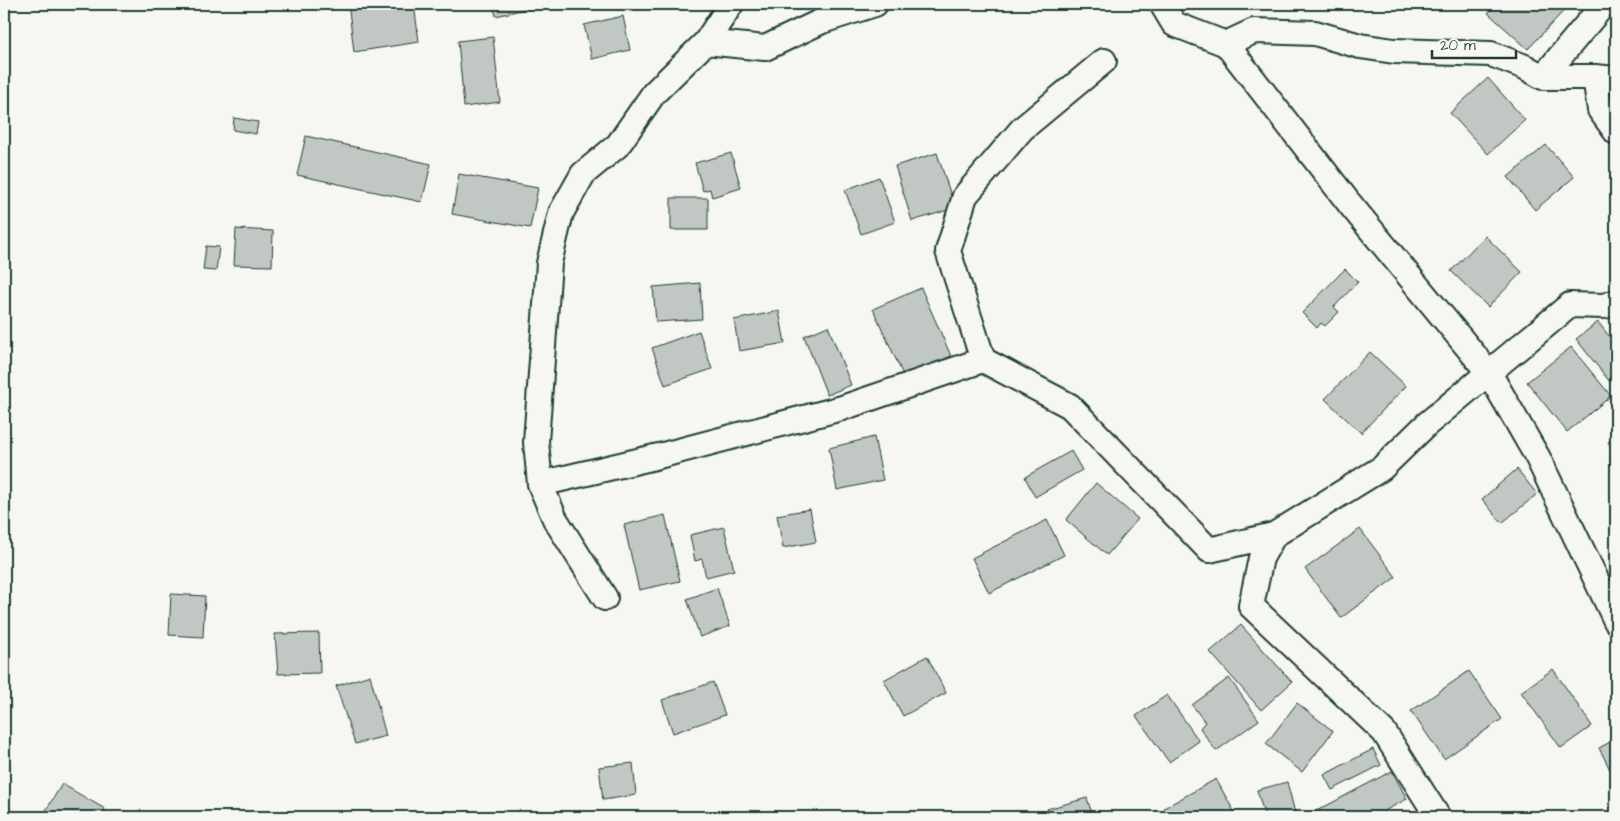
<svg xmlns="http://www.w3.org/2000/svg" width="1620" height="821" font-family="'Architects Daughter',sans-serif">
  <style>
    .building { fill: #c1c8c3; stroke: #1f3d34 }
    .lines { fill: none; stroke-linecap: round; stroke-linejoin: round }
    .street-casing { stroke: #1f3d34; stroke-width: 28 }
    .street { stroke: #f6f6f2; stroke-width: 24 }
  </style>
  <rect width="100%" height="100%" fill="#f6f6f2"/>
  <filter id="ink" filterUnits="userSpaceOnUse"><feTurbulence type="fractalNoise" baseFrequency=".02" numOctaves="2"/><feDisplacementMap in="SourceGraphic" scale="10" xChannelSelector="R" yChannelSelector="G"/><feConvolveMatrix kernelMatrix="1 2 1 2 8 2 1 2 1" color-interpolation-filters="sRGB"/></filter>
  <g filter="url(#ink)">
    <!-- building -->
    <path class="building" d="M389,4H414L419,42L354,52L349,10Z
      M493,4H541L542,5L496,16Z
      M1496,4H1570L1528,49L1488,13Z
      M623,16L630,50L592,59L584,25Z
      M493,37L500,102L464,107L458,41Z
      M1488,78L1525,120L1488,154L1450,113Z
      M234,118L258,122L256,134L233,130Z
      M306,136L431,164L422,202L297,175Z
      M1546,145L1574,177L1535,210L1508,177Z
      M731,153L741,188L712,197L710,189L703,191L695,163Z
      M937,153L955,208L912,221L895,166Z
      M459,174L538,188L530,228L452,214Z
      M879,177L895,222L861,234L845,190Z
      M671,198H708V230H671Z
      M236,229L273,231L272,266L234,265Z
      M1485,236L1522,272L1488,307L1451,271Z
      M206,246L219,247L216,271L203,270Z
      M1345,269L1358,282L1334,307L1339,312L1325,326L1321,323L1317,328L1302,313Z
      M700,283L702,319L656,322L653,287Z
      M921,288L951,356L904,377L873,309Z
      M779,311L785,343L739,351L734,320Z
      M1598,322L1616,345V377L1610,382L1576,339Z
      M828,326L851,385L827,395L804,336Z
      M699,331L712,369L665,385L652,348Z
      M1571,347L1611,396L1567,432L1527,382Z
      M1370,352L1406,386L1361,433L1325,399Z
      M1616,436V454L1608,442Z
      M874,437L883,480L837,490L829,448Z
      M1071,451L1082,470L1035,497L1025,477Z
      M1517,469L1537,494L1502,523L1482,499Z
      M1096,483L1138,519L1107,555L1066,520Z
      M810,509L816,542L783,548L777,515Z
      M665,515L680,581L639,590L624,525Z
      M1047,520L1064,555L989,593L972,558Z
      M724,527L734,570L706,577L702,559L695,561L690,535Z
      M1360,529L1396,577L1341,618L1305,569Z
      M717,588L730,626L700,637L687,599Z
      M171,594L205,596L203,637L169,635Z
      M1241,625L1292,682L1261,710L1210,652Z
      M319,633L320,673L278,674L275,634Z
      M927,656L946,693L903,716L884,680Z
      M1553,669L1592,726L1561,748L1521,692Z
      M1469,671L1502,719L1444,759L1411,711Z
      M370,675L386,736L355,744L336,686Z
      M1229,678L1259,720L1216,751L1200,728L1205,722L1192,705Z
      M713,682L725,715L673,733L662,700Z
      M1167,695L1199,741L1169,762L1136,716Z
      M1297,703L1333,731L1302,772L1266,744Z
      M1616,739V781L1599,748Z
      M1373,749L1381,765L1332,790L1324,775Z
      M633,763L636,795L603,800L599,767Z
      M1392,771L1407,799L1373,817H1305Z
      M1216,779L1237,817H1169L1164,808Z
      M1287,782L1295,813L1278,817H1265L1257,790Z
      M62,784L105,809L100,817H42Z
      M1087,798L1093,817H1050L1047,809Z"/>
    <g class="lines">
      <!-- street casing -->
      <g class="street-casing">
        <path id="street" d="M1162,4L1174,24L1226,44L1349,203L1489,373L1538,458L1616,621
          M706,42L731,4
          M1226,44L1254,31L1315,33L1360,46L1394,51L1491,54L1525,67L1543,77H1595L1616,79
          M1104,61L1022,129L965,196L948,251L983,360L1070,406L1209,550L1274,535
          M1543,77L1604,4
          M1595,77L1600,110L1616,132
          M540,484L659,456L842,408L983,360
          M605,598L555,519L540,484L536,442L549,263L561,213L583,174L618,145L654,93L706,42L765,48L822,21L875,4
          M1438,817L1384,732L1251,606L1261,558L1274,535L1382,468L1427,424L1570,305L1604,306L1616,302"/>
      </g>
      <!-- street -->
      <use href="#street" class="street"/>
    </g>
  </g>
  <!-- margin -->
  <rect width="1620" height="821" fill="none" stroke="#f6f6f2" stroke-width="20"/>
  <rect x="10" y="10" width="1600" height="801" fill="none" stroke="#1f3d34" stroke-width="2" filter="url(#ink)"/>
  <!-- scale -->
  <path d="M1432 50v8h84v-8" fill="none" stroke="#1f3d34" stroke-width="2.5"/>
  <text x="1440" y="50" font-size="15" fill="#1f3d34" stroke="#f6f6f2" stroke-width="4" paint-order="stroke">20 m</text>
</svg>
